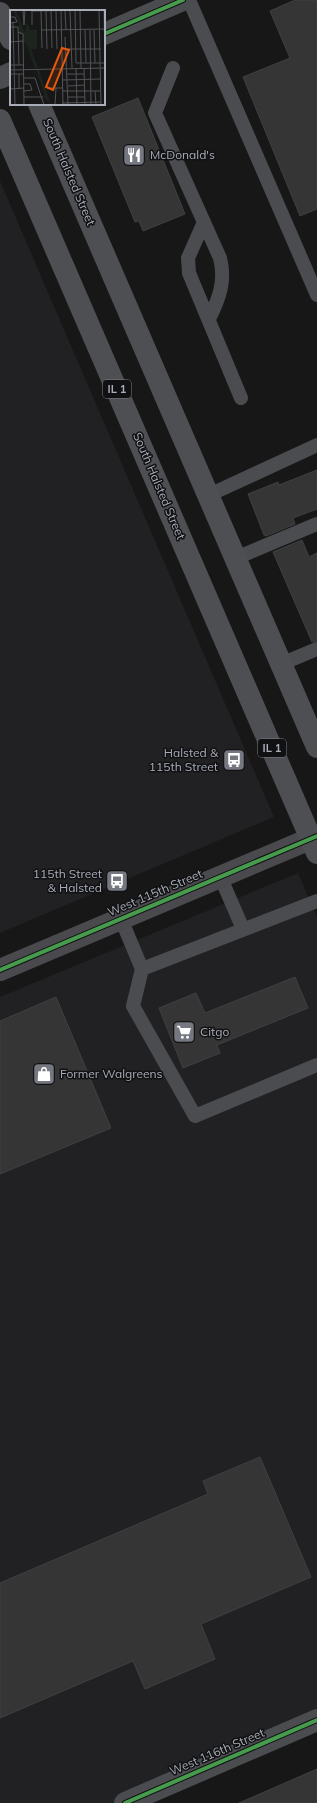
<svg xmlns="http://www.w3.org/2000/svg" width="317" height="1803" font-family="Mulish,sans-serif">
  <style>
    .built { fill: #212123 }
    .building { fill: #353536; stroke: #3f4043 }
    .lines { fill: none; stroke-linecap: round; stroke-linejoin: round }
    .lane { stroke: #4b4c50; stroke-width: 14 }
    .street { stroke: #4b4c50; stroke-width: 22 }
    .secondary { stroke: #4a4a4e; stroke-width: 22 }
    .primary { stroke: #4d4f52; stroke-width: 22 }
    .cycleway-casing { stroke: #111113; stroke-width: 6 }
    .cycleway { stroke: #469c4c; stroke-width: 4 }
    .labels { text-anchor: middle; stroke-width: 3; stroke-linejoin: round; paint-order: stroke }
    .shield { fill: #111113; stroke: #7b7e86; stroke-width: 1 }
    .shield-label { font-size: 11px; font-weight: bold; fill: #a8adb8 }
    .poi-label { font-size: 12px; fill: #a8adb8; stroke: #111113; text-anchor: start }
    .street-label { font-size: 12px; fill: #a8adb8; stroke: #111113 }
    .inset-road { fill: none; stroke: #515357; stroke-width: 1 }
    .view { fill: #e8590c; fill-opacity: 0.15; stroke: #e8590c; stroke-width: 2 }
    .inset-edge { fill: none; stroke: #a8adb8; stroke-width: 2 }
  </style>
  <rect width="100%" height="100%" fill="#171717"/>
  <!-- built -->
  <path class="built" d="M0,181L274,817L0,933Z
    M298,873L317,917V1718L116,1803H0V997Z"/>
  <!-- building -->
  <path class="building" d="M295,0H317V209L300,216L243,77L290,58L270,11Z
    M138,98L185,214L143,231L139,221L135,222L92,117Z
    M317,470V509L293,518L295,524L266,536L264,535L248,494L278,482L279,485Z
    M302,540L309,557L317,553V641L312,642L273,552Z
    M295,977L308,1008L217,1045L220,1053L183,1068L159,1008L196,993L205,1013Z
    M56,997L111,1128L0,1174V1021Z
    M260,1457L311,1577L201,1624L215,1659L145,1689L133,1661L0,1718V1583L208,1494L203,1481Z
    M317,1769V1803H239Z"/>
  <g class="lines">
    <!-- lane -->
    <path class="lane" d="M189,0L317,295
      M173,68L155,113L220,258C226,281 219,299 209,319
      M204,222L188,258L189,273L241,398
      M209,495L317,445
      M236,558L317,524
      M281,664L317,649
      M220,876L243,929
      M121,919L142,969L133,1006L195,1116L317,1065
      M142,969L317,901"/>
    <!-- street -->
    <path class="street" d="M104,34L183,0
      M0,78L11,73
      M125,1803L317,1720"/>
    <!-- secondary -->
    <path class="secondary" d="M0,970L317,836"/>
    <!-- primary -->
    <path class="primary" d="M0,13L11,39
      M39,104L317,747
      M0,120L317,853"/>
    <!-- cycleway casing -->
    <g class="cycleway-casing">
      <path id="cycleway" d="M104,34L183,0
        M0,970L317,836
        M125,1803L317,1720"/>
    </g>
    <!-- cycleway -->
    <use href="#cycleway" class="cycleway"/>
  </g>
  <!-- icons -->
  <defs>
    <g id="restaurant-square" transform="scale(1.15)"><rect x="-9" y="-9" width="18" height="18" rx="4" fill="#757880" stroke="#111113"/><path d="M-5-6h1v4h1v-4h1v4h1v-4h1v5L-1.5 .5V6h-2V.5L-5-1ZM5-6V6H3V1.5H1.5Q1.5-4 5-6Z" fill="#fff"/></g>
    <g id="bus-square" transform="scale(1.15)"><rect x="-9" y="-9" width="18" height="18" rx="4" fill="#757880" stroke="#111113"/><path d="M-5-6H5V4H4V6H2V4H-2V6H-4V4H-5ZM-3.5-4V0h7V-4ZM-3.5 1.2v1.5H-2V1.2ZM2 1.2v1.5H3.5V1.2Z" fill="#fff"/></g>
    <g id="supermarket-square" transform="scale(1.15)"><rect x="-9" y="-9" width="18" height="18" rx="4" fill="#757880" stroke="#111113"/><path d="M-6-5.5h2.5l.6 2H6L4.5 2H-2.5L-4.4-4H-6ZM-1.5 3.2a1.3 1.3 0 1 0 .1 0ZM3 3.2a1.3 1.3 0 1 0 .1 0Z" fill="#fff"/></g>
    <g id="shop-square" transform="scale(1.15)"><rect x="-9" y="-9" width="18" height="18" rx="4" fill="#757880" stroke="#111113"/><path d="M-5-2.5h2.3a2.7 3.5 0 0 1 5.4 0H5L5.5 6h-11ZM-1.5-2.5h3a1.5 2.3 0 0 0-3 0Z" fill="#fff"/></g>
  </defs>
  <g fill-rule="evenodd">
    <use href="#restaurant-square" x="134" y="155"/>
    <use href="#bus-square" x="234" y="760"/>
    <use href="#bus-square" x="117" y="881"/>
    <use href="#supermarket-square" x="184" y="1032"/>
    <use href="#shop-square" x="44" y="1074"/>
  </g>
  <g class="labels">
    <!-- shield labels -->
    <g class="shield">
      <rect x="103" y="380" width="28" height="18" rx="3"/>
      <rect x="258" y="739" width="28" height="18" rx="3"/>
    </g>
    <g class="shield-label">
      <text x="117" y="393">IL 1</text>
      <text x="272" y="752">IL 1</text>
    </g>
    <!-- poi labels -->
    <g class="poi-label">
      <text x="150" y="159">McDonald's</text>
      <text x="218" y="757" text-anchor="end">Halsted &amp;<tspan x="218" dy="14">115th Street</tspan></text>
      <text x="102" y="878" text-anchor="end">115th Street<tspan x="102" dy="14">&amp; Halsted</tspan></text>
      <text x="200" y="1036">Citgo</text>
      <text x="60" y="1078">Former Walgreens</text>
    </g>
    <!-- street labels -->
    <g class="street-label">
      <text transform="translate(69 172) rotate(67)" y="4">South Halsted Street</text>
      <text transform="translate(159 486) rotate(67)" y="4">South Halsted Street</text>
      <text transform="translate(155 893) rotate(-23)" y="4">West 115th Street</text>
      <text transform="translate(217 1752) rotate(-23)" y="4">West 116th Street</text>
    </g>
  </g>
  <!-- overview -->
  <g transform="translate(10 10)">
    <rect width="95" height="95" fill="#171717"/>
    <path d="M3,0H6L15,23L17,12L20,20H27V39H21L28,58H25L16,33H13V24H8L9,13ZM26,60H29L41,95L33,86L35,85Z" fill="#1d241e"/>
    <path class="inset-road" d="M13,0L14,15L15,0M51,0L53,95M65,0L66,53M89,0L91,95M94,0L95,53M22,1L95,0M22,1V15M31,1L32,38M36,1L37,39M41,1L42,38M46,1L47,39M55,1L56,20M60,1L62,58M70,1L71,58M0,7H5L7,12L0,13M3,13L5,95M0,17H8L9,55M32,20L95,19M75,20L76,53M80,20L81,95M84,20L85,53M8,22L13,24L14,95M55,27L58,95M0,32L13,31M56,39H91M66,53H95M0,55H13M66,58L67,95M74,58L75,95M0,60L95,58M0,64H14M9,64V79M57,64H74M14,68H25L34,95M52,70L90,69M14,74H20L22,80L14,81M58,76L75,75M37,78H53M0,79L14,78M52,81H91M85,81L86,95M14,87H33M58,87H75M52,93L91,92M45,95L46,78"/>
    <path class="view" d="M52,38L59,40L43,80L36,77Z"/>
    <rect width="95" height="95" class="inset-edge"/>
  </g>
</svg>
